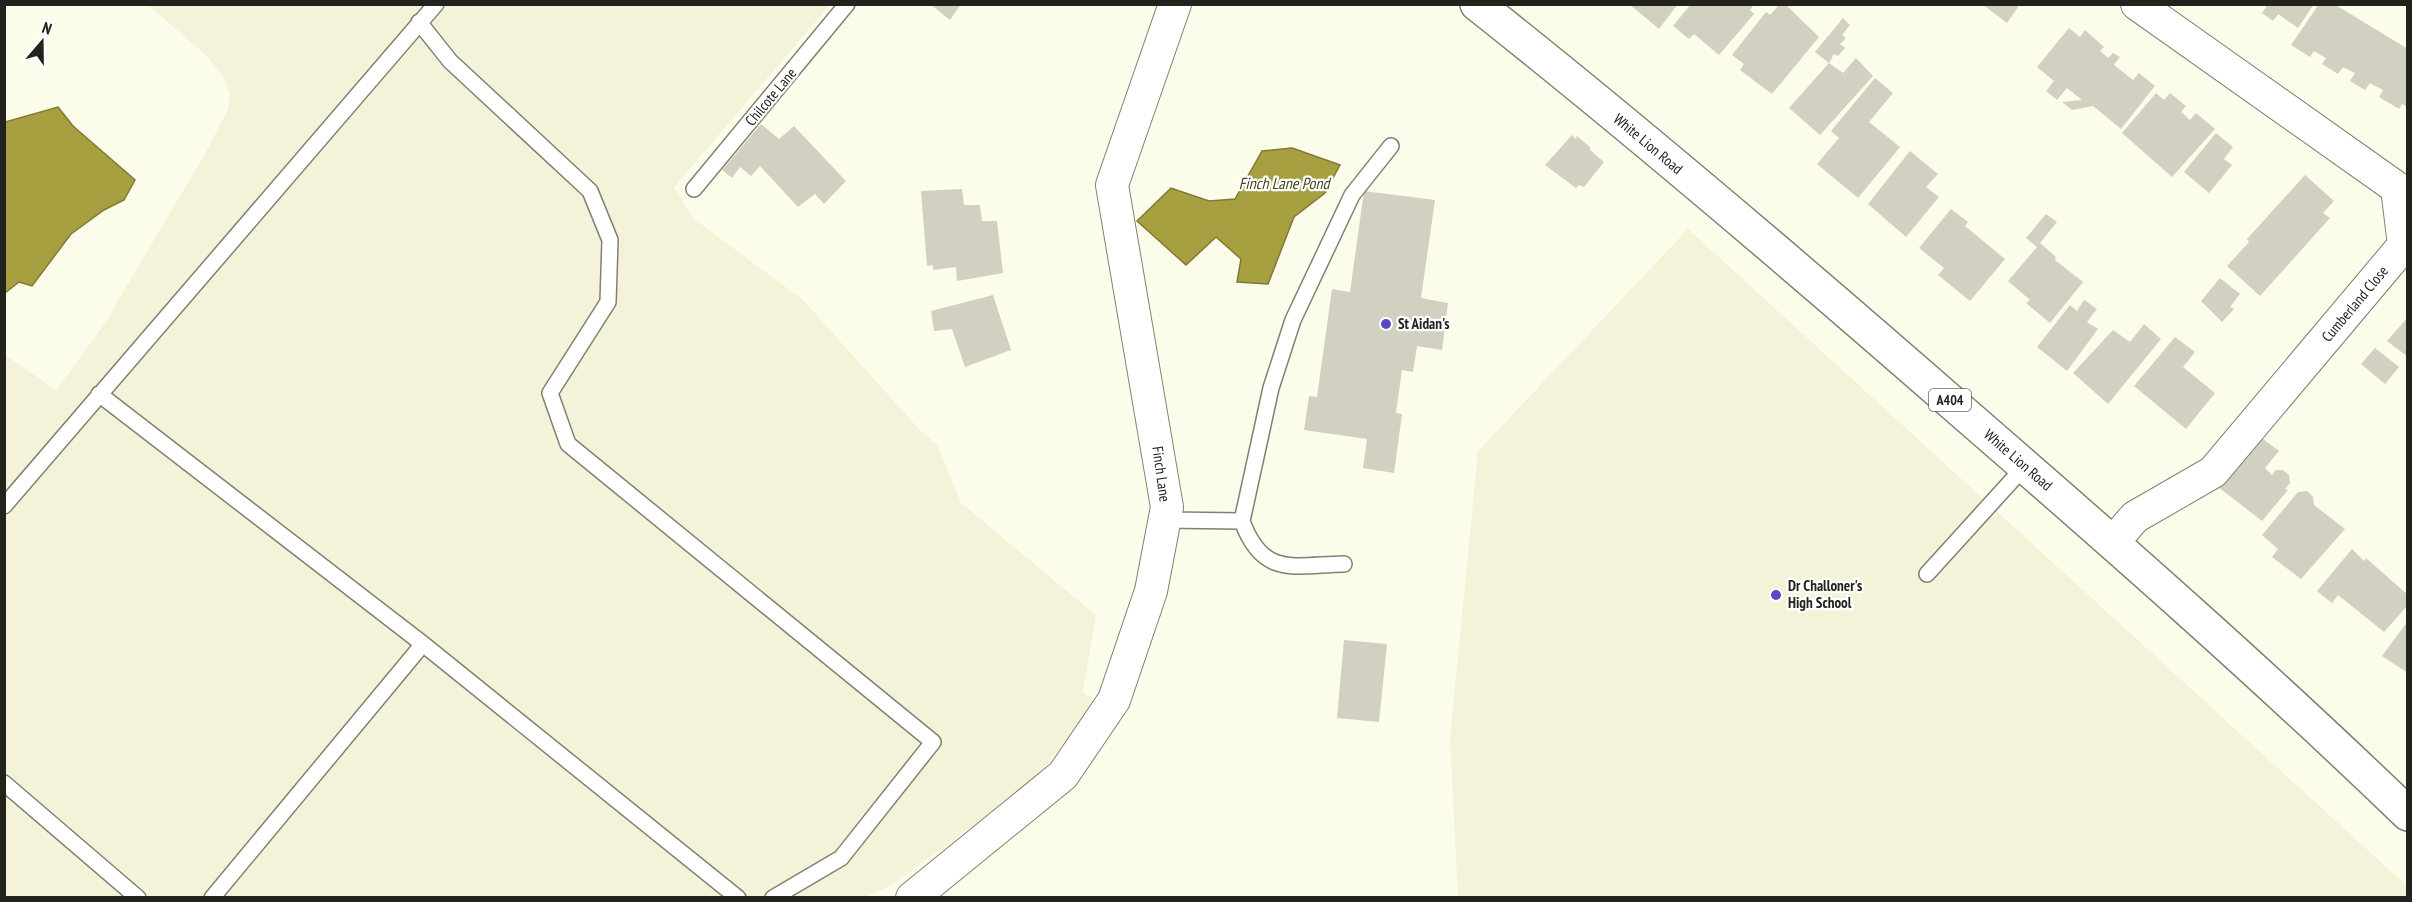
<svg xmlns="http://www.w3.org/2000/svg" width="2412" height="902" font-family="'PT Sans Narrow',sans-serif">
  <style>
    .built { fill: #f4f3da }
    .water { fill: #a7a040; stroke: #7f7a36; stroke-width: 1.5 }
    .building { fill: #d2d1c1 }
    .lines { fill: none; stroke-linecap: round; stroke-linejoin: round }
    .lane-casing { stroke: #818172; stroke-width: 18 }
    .street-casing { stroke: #818172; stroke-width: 34 }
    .primary-casing { stroke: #818172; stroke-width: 36 }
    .lane { stroke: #fff; stroke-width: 15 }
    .street { stroke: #fff; stroke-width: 32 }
    .primary { stroke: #fff; stroke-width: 33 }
    .poi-dot { fill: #5b47c0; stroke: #fff; stroke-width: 2 }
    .labels { text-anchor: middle; stroke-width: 4.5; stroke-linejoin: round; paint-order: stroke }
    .shield { fill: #fff; stroke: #656561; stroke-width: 1.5 }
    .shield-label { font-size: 14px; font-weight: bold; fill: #23231d }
    .street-label { font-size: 15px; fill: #23231d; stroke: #fff }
    .poi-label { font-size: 15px; font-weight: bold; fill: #23231d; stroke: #fff; text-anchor: start }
    .water-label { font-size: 16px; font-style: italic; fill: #47441c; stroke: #fff }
  </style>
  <rect width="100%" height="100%" fill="#fcfceb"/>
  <!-- built -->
  <path class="built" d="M148,5H830L674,187L693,218L803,300L918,428L938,446L961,503L1096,615L1083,692L1098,705L1071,734L1036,779L892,885L865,897H5L4,354L56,390L103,326L205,154L228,109L230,96L225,79L208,57Z
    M1688,229L2408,887L2407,898H1458L1450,739L1478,451Z"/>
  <!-- water -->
  <path class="water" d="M58,107L73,126L135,180L124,200L104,210L71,234L32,286L19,282L5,293V122Z
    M1292,148L1340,165L1325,193L1294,217L1268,284L1237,282L1241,259L1216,237L1186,265L1137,221L1171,188L1209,201L1235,199L1262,151Z"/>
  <!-- building -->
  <path class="building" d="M930,4H961L950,20Z
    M1629,4H1678L1659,29Z
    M1691,4H1754L1750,10L1754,14L1719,55L1694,34L1689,39L1673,26Z
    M1982,4H2020L2007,23Z
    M2268,4H2314L2298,28L2278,14L2273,21L2262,13Z
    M2319,4H2334L2408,49V107L2402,104L2399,109L2379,97L2383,90L2370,83L2365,90L2350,81L2355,73L2343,67L2338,74L2322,64L2326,58L2314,51L2310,57L2291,45Z
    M1786,5L1819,37L1772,94L1740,70L1744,64L1732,55L1766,12L1770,15L1778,6Z
    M1843,18L1850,25L1842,35L1846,38L1840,44L1845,48L1838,56L1834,54L1829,63L1843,73L1856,58L1873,76L1820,135L1789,108L1829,63L1815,52Z
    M2069,28L2080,37L2085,30L2104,47L2100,51L2108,58L2113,53L2120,57L2114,65L2133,80L2139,73L2155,86L2121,129L2093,106L2072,110L2062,102L2082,100L2067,88L2057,100L2046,91L2054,81L2037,67Z
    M1875,78L1893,93L1869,122L1900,147L1858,198L1817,164L1839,138L1831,131Z
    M2156,93L2164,100L2170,93L2186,106L2181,112L2190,120L2196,113L2215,129L2172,177L2122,133Z
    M761,124L779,139L794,126L846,181L824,204L815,194L798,207L760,166L751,176L740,167L732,178L722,170Z
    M2216,133L2233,147L2224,159L2232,165L2209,193L2184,172Z
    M1572,135L1576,139L1577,136L1590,147V150L1604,162L1584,187L1579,185L1576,188L1545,165Z
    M1910,151L1938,174L1926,187L1939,197L1906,237L1868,204Z
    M2305,175L2334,201L2323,213L2330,218L2260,296L2227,266L2249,242L2247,239Z
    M962,189L964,205H980L982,221H997L1003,273L957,281L956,267L933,270V265L927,266L921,191Z
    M1364,191L1435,200L1421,298L1448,303L1442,350L1417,346L1413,372L1402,370L1396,413L1402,414L1394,473L1363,468L1367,439L1304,430L1309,396L1317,397L1332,289L1350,292Z
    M1951,209L1968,222L1965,226L2005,259L1970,301L1938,275L1944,268L1919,248Z
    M2046,214L2057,222L2040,243L2056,257L2055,260L2083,282L2050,323L2026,303L2030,300L2008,281L2037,247L2026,238Z
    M2220,278L2240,294L2230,307L2234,309L2222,322L2201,301Z
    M993,295L1011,350L965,367L952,329L934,331L931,311Z
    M2084,300L2097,309L2087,322L2098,329L2067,371L2037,347L2070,305L2077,311Z
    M2408,317V357L2387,341Z
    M2144,324L2161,339L2108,404L2073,373L2113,330L2130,342Z
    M2175,337L2195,352L2183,367L2215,393L2186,429L2134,386Z
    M2375,348L2399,367L2385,384L2361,364Z
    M2260,437L2279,451L2265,468L2272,475L2276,470H2283L2289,475L2290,483L2285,489L2288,490L2262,521L2217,486Z
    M2307,491L2313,497L2314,505L2345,529L2301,579L2272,557L2278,549L2262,535L2298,492Z
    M2352,549L2364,561L2366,558L2408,595V605L2384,632L2338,595L2332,603L2317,591Z
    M2408,621V673L2382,656Z
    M1344,640L1387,644L1379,722L1337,718Z"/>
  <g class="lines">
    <!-- lane casing -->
    <g class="lane-casing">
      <path id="lane" d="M419,22L450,61L590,191L610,240L608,302L550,393L568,444L933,742L841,858L773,898
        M694,189L847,4
        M99,394L423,644L738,898
        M4,506L436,4
        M1165,520L1242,521L1271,388L1293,320L1352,195L1391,146
        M1242,521C1263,578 1293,565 1344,564
        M1927,574L2025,466
        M4,783L138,898
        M212,898L423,644"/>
    </g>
    <!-- street casing -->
    <g class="street-casing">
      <path id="street" d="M2113,542L2135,517L2213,472L2404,245L2397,188L2137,4
        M912,898L1063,775L1114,700L1151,591L1167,507L1112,185L1175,4"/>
    </g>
    <!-- primary casing -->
    <g class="primary-casing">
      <path id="primary" d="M1477,4C1644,136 1806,275 1966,415C2116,545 2265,676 2408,814"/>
    </g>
    <!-- lane -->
    <use href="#lane" class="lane"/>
    <!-- street -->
    <use href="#street" class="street"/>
    <!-- primary -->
    <use href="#primary" class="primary"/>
  </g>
  <!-- markers -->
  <g class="poi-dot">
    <circle cx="1386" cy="324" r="6"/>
    <circle cx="1776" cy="595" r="6"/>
  </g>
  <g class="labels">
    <!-- shield labels -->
    <rect class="shield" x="1929" y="389" width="42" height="22" rx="4.5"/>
    <g class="shield-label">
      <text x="1950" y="405">A404</text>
    </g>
    <!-- street labels -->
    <g class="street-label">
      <text transform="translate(771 97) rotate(-50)" y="5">Chilcote Lane</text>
      <text transform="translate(1648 144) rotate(40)" y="5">White Lion Road</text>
      <text transform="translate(2355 304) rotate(-50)" y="5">Cumberland Close</text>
      <text transform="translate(2018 460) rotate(41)" y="5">White Lion Road</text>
      <text transform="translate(1161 474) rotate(82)" y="5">Finch Lane</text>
    </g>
    <!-- poi labels -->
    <g class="poi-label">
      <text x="1398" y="329">St Aidan's</text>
      <text x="1788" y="591">Dr Challoner's<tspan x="1788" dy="17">High School</tspan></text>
    </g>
    <!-- water labels -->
    <g class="water-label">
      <text x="1284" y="189">Finch Lane Pond</text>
    </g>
  </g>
  <!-- border -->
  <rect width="2412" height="902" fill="none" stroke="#23231d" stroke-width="12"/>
  <!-- north arrow -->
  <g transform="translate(42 42) rotate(20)" stroke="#ffffff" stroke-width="4.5" paint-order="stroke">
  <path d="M0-4.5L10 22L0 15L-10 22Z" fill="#23231d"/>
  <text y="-9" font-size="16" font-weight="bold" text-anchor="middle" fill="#23231d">N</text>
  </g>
</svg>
